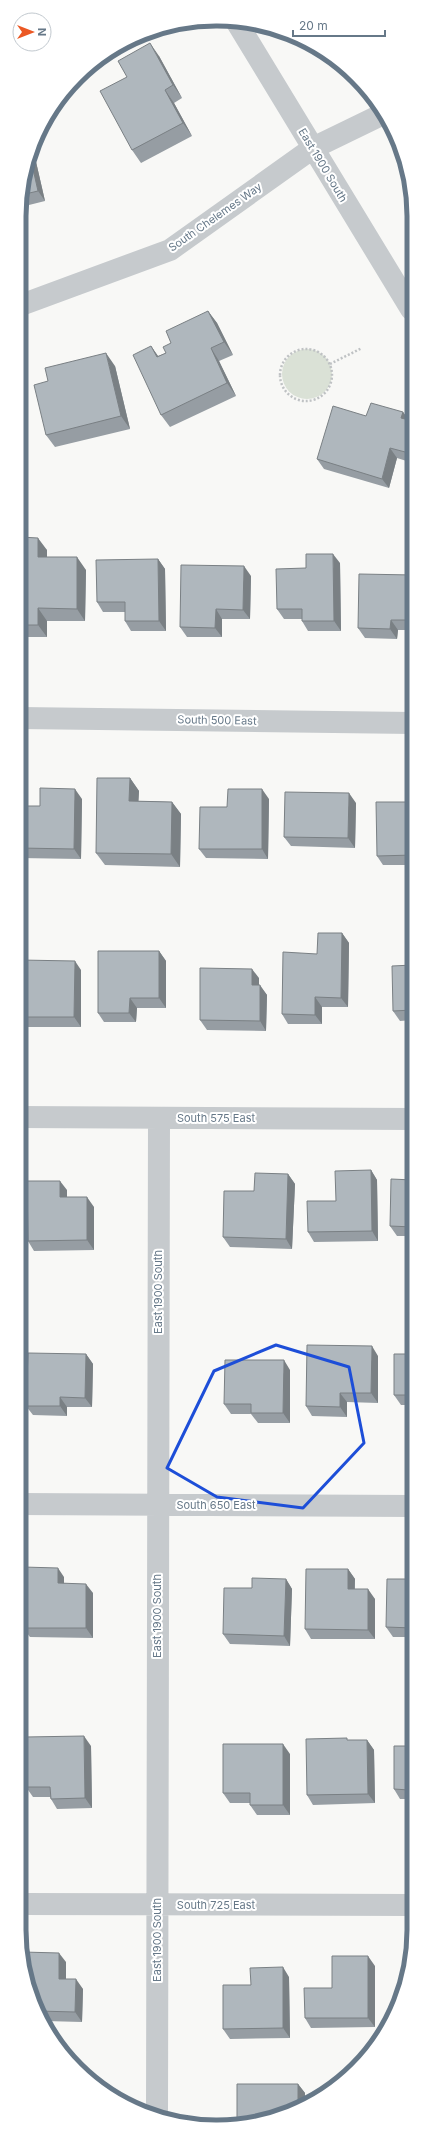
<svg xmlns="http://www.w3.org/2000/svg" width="433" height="2146" font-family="Inter,sans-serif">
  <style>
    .green { fill: #dae1d6 }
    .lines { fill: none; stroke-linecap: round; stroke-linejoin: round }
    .path { stroke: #bfc2c4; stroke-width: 2.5; stroke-dasharray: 2 2; stroke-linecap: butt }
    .minor { stroke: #c6cacd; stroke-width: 22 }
    .wall { fill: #969da3 }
    .shaded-wall { fill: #7a8084 }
    .building { fill: #afb7bd; stroke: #7a8084 }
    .marked { fill: none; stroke: #1d4ed8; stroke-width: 3; stroke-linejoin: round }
    .labels { text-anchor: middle; stroke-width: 4; stroke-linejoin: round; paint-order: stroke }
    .street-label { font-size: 11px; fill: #667888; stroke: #fff }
    .rim { fill: none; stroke: #667888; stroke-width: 5 }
  </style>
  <rect width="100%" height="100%" fill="#f8f8f6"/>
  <!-- green -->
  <path class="green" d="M282 374a25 25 0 1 1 50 0a25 25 0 1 1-50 0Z"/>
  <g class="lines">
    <!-- path -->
    <path class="path" d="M280 375a26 26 0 1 1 52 0a26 26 0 1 1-52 0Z
      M330,364L362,348"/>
    <!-- minor -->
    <path class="minor" d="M236,21L411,309
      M21,305L170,250L313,148L383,114
      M20,718L413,723
      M20,1117L413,1119
      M19,1504L413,1506
      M19,1904L412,1905
      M157,2114L159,1118"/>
  </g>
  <!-- wall -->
  <path class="wall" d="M159,56L182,98L174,103L192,136L141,163L132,150L127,77Z
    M34,153L45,201L21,207V191Z
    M208,311L217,323L233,355L219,361L236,396L170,427L161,415L151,346L158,356L166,353L171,343Z
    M115,366L130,429L55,447L46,435Z
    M403,412L408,419L413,421V463L397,458L389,488L324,469L317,459L366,416Z
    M20,537L47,550V557L86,570L85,621H47V637H20Z
    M158,559L165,569L166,631H131L125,621V612H103L97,602Z
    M340,563L341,631H308L302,621V619H284L277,609Z
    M413,575V630H398L397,639L365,638L358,628Z
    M251,576L250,619H222V637H187L180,627Z
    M130,778L139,791L138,801L172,802L181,814L180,867L105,865L96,853Z
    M413,790V865H383L377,856L408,802Z
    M82,799L81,859L20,858V806H40Z
    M269,799L268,859L206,858L199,849L227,807Z
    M356,803L355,848L291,846L284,837Z
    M342,933L349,943L348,1007H322V1024H288L282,1014L317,954Z
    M159,951L166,961V1008H137L136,1022H104L98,1013Z
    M20,960L81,970V1027H21L20,1025Z
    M413,965V1020L400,1021L393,1011Z
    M259,978V985L267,995L266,1031L207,1030L200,1020Z
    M371,1170L377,1180L378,1241L314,1242L308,1232L336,1201Z
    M288,1174L295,1184L292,1249L230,1247L223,1237L254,1191Z
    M413,1180V1236H397L390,1226Z
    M67,1190V1197L94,1207V1250L34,1251L28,1241Z
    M86,1354L93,1364L92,1407H67V1416L33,1415L26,1406Z
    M413,1354V1405H401L394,1395Z
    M378,1356V1403L347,1402V1417L312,1416L306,1406Z
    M290,1370V1423H258L251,1414H231L224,1404Z
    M348,1569L355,1579V1589L375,1599V1639H311L305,1629Z
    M64,1577V1583L93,1593V1638L30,1637L23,1628Z
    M286,1579L292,1589L290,1646L230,1644L223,1634L252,1588Z
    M413,1579V1637H393L386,1627Z
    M349,1740H367L374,1750L375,1803L313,1805L307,1795Z
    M91,1746L92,1808L57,1809L51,1799L50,1797H33L26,1787Z
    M412,1746V1810L409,1804V1799H400L394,1789Z
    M290,1754V1815H257L250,1805V1803H230L223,1793Z
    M66,1962V1979L83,1989L82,2022L45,2021L34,2005Z
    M375,1966V2027L311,2028L305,2018L332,1988Z
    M289,1977L290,2038L230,2039L223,2029L251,1985Z
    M298,2084L305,2093V2102L280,2117L240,2122L237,2118Z"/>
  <!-- shaded-wall -->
  <path class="shaded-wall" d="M150,43L159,56L182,98L173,85Z
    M165,90L174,103L192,136L183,123Z
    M34,153L45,201L38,191L31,160Z
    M208,311L217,323L233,355L224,342Z
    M151,346L160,359L157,357Z
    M211,348L219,361L236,396L227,383Z
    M106,353L115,366L130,429L121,416Z
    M403,412L410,422L401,418Z
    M413,438V460L409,453Z
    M390,448L397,458L389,488L382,479Z
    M38,538L47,550V569L38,557Z
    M333,554L340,563L341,631L334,621Z
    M77,557L86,570L85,621L77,609Z
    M158,559L165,569L166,631L159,621Z
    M244,566L251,576L250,619L243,610Z
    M38,608L47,621V637L38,625Z
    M216,609L222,619V637L215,628Z
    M391,620L398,630L397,639L390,629Z
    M130,778L139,791L138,814L129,801Z
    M75,789L82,799L81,859L74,849Z
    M262,789L269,799L268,859L262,849Z
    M349,793L356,803L355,848L348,838Z
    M172,802L181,814L180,867L171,854Z
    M342,933L349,943L348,1007L341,998Z
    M159,951L166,961V1008L159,998Z
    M75,961L81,970V1027L74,1017Z
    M252,969L259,978V995L252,985Z
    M260,985L267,995L266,1031L260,1021Z
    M315,997L322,1007V1024L315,1015Z
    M130,998L137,1008L136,1022L129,1013Z
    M371,1170L377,1180L378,1241L372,1231Z
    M288,1174L295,1184L292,1249L286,1239Z
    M60,1181L67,1190V1207L60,1197Z
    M87,1197L94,1207V1250L87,1240Z
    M372,1346L378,1356V1403L371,1393Z
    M86,1354L93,1364L92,1407L85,1398Z
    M284,1360L290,1370V1423L283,1413Z
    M340,1393L347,1402V1417L340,1407Z
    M60,1397L67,1407V1416L60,1406Z
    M58,1568L64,1577V1593L58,1583Z
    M348,1569L355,1579L354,1599L348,1589Z
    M286,1579L292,1589L290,1646L284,1636Z
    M86,1584L93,1593V1638L86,1628Z
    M368,1589L375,1599V1639L368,1630Z
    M84,1736L91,1746L92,1808L85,1798Z
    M367,1740L374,1750L375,1803L368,1794Z
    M283,1744L290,1754V1815L283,1805Z
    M59,1953L66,1962V1988L59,1979Z
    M368,1956L375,1966V2027L368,2018Z
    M283,1967L289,1977L290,2038L283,2028Z
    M76,1979L83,1989L82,2022L75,2012Z
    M81,2062L88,2072L87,2077L81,2072Z
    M298,2084L305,2093V2102L298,2106Z"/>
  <!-- building -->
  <path class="building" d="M150,43L173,85L165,90L183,123L132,150L100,91L127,77L118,61Z
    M31,160L38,191L21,195V191Z
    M208,311L224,342L211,348L227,383L161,415L133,355L151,346L157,357L166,353L163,347L171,343L166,331Z
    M106,353L121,416L46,435L34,385L48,381L45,368Z
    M371,403L403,412L401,418L413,421V438L409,453L390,448L382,479L317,459L333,406L366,416Z
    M20,537L38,538V557H77V609L38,608V625H20Z
    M306,554H333L334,621H302V609H277L276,569L306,568Z
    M158,559L159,621H125V602H97L96,560Z
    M181,565L244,566L243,610L216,609L215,628L180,627Z
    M359,574L413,575V620H391L390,629L358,628Z
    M97,778H130L129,801L172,802L171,854L96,853Z
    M40,788L75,789L74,849L20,848V806H40Z
    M228,789H262V849H199L200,807H227Z
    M408,790H413V855L377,856L376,802H408Z
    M285,792L349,793L348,838L284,837Z
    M318,933H342L341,998L315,997V1015L282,1014L283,952L317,954Z
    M98,951H159V998H130L129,1013H98Z
    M20,960L75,961L74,1017H20Z
    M413,965V1010L393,1011L392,966Z
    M200,968L252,969V985H260V1021L200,1020Z
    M371,1170L372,1231L308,1232L307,1201H336L335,1171Z
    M255,1173L288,1174L286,1239L223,1237L224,1191H254Z
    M391,1179L413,1180V1227L390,1226Z
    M27,1181H60V1197H87V1240L28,1241Z
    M307,1345L372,1346L371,1393H340V1407L306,1406Z
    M28,1353L86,1354L85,1398L60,1397V1406H26Z
    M394,1354H413V1395H394Z
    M225,1360H284L283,1413H251V1404H224Z
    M23,1567L58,1568V1583L86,1584V1628H23Z
    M306,1569H348V1589H368V1630L305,1629Z
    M252,1578L286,1579L284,1636L223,1634L224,1588H252Z
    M387,1579H413V1628L386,1627Z
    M84,1736L85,1798L51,1799L50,1787H26L25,1737Z
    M347,1738V1740H367L368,1794L307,1795L306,1739Z
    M223,1744H283V1805H250V1793H223Z
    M394,1746H412V1805L409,1804V1790L394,1789Z
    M23,1952L59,1953V1979H76L75,2012L38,2011L34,2005Z
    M332,1956H368V2018H305L304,1988H332Z
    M283,1967V2028L223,2029V1985H251L250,1968Z
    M72,2062H81V2072L77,2069Z
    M237,2084H298V2106L280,2117L250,2121V2118H237Z"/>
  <!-- marked area -->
  <path class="marked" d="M276,1345L349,1367L364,1443L303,1508L217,1497L167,1468L214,1371Z"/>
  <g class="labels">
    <!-- street labels -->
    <g class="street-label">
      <text transform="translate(323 165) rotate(59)" y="4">East 1900 South</text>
      <text transform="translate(215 217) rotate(-35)" y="4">South Chelemes Way</text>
      <text transform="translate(217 720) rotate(1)" y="4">South 500 East</text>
      <text x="216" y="1122">South 575 East</text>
      <text transform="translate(158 1292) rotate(-90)" y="4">East 1900 South</text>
      <text x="216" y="1509">South 650 East</text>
      <text transform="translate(157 1616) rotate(-90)" y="4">East 1900 South</text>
      <text x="216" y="1909">South 725 East</text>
      <text transform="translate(157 1940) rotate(-90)" y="4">East 1900 South</text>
    </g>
  </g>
  <!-- crop -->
  <path d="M0 0H433V2146H0ZM216 26H217A190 190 0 0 1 407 216V1930A190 190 0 0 1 217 2120H216A190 190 0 0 1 26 1930V216A190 190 0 0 1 216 26Z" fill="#fff" fill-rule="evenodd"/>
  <path class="rim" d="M216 26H217A190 190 0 0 1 407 216V1930A190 190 0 0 1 217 2120H216A190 190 0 0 1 26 1930V216A190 190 0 0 1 216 26Z"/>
  <!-- north arrow -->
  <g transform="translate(32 32) rotate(90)"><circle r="19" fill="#ffffff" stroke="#c2c9cf"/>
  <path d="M0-3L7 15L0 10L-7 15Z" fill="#eb5824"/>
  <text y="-6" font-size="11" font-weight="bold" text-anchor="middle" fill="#667888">N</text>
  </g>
  <!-- scale -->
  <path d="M293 30v6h92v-6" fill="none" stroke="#667888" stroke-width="2"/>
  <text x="299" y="30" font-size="12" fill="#667888" stroke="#ffffff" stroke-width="3" paint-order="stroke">20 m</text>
</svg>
